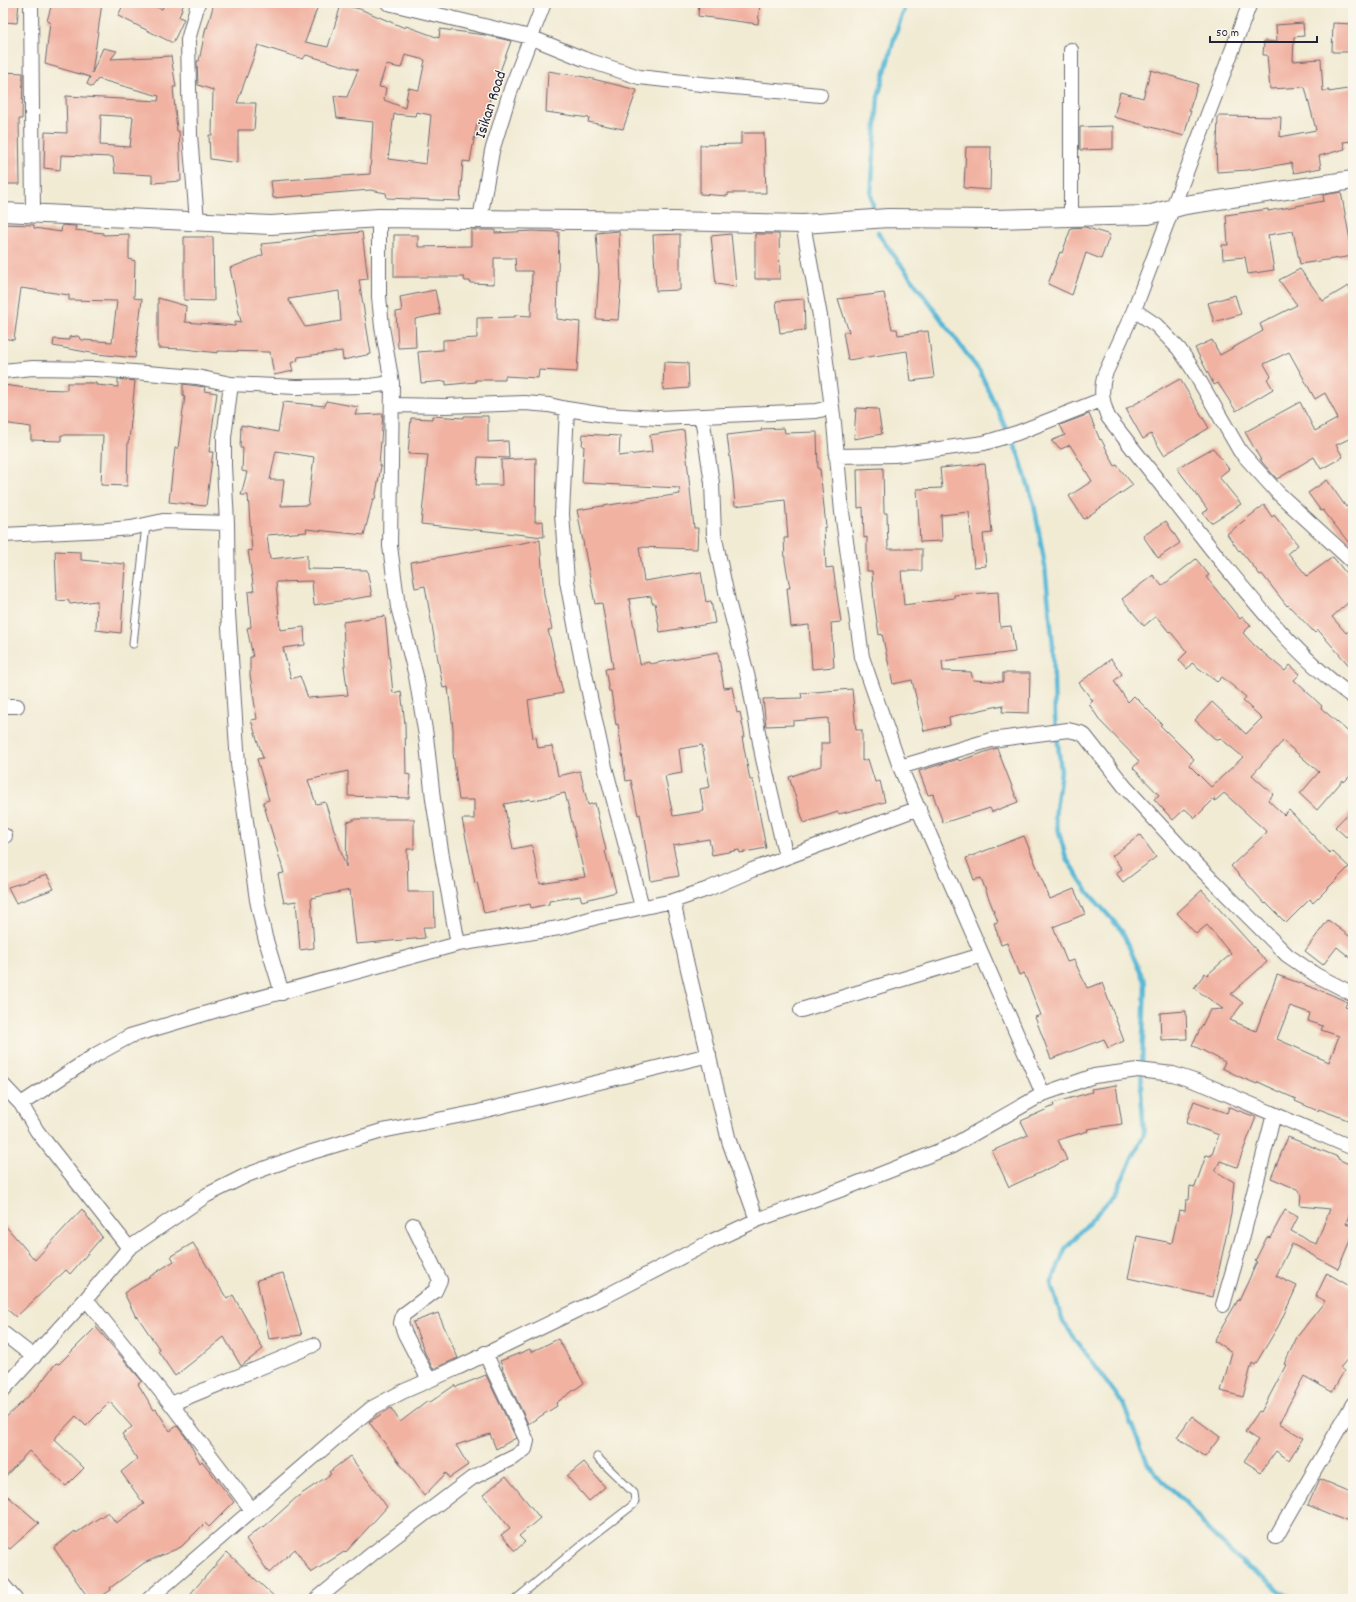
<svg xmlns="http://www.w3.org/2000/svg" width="1356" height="1602" font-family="Dekko,sans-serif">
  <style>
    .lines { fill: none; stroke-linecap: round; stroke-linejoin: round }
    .stream { stroke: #57b8d6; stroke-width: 4.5 }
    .building { fill: #f1b2a2; fill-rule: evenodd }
    .service-casing { stroke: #6a6871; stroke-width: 9 }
    .minor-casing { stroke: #6a6871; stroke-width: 16 }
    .tertiary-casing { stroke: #6a6871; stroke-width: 20 }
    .service { stroke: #fff; stroke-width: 7 }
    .minor { stroke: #fff; stroke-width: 14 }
    .tertiary { stroke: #fff; stroke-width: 18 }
    .labels { text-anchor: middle; stroke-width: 3; stroke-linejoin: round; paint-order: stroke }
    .street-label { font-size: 16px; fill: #22223b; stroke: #fbf7ec }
  </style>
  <rect width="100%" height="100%" fill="#fbf7ec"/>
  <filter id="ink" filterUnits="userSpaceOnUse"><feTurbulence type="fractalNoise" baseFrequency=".025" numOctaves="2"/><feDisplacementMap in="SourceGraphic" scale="8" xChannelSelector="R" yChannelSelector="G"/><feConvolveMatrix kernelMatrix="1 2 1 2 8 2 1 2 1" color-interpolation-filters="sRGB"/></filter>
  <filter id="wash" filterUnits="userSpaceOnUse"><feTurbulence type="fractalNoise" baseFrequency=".012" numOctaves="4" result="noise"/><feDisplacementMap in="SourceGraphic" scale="16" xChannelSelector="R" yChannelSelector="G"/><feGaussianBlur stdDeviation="0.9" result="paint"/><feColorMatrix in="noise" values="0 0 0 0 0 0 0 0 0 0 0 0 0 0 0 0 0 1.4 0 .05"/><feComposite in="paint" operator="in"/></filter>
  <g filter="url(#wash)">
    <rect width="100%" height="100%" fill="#f1ebd4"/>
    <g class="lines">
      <!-- stream -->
      <path class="stream" d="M873,206L871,194L878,97L894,39L906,3
        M878,232L879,235L980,372L1019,456L1034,504L1045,566L1053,646L1055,717L1061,771L1055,817L1066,858L1088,892L1122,931L1145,983L1141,1091L1144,1134L1115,1194L1065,1249L1051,1284L1063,1322L1123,1404L1148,1464L1166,1484L1186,1502L1208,1530L1244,1564L1291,1599"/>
    </g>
    <g id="blocks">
      <!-- building -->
      <path class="building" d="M3,3H19L17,23L3,22Z
        M52,3H102L92,73L103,48L117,51L111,59L171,56L176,87H173L177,131H179L181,181L152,183V175L115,173L113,157L61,155L60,170L44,168L45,132L67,133L66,96L158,101L159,96L98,79L92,87L87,84L90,77L45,64L50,22L47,21ZM101,115L133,117L130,147L100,145Z
        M124,3H146L162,9L164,3H184L179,17L184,19L173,43L118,16Z
        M214,3H319L305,42L328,47L341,5L360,9L405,28L406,26L439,38L440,29L485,35L511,41L481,124L477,123L470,162L463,161L460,201L387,198L386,193L370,190L273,198L271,181L370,174L373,122L337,118L334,96L347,97L358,70L306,55L303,59L258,45L237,103H256L254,130H238V163L210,159L209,135H212L213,90L198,85L197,61H199L206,27L207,28ZM405,55L425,60L419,90L408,88L405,108L384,100L386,88L379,87L386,65L401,68ZM416,112L431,115L426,164L388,159L394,114L415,116Z
        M699,3H760L758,24L698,16Z
        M1303,23L1304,36L1294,37L1293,61L1321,59L1323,91L1329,90V92L1353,88V141L1343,142L1345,149L1319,156L1321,168L1294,173L1291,163L1248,170L1217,172L1216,147H1217L1218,116L1281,117L1280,137L1316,130L1305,87L1270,89L1267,55H1263L1264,41L1277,42L1276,25Z
        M1333,23L1353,24V52H1332Z
        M1151,70L1198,84L1189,111H1191L1184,136L1114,117L1120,92L1143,98Z
        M548,71L585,77L637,90L623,129L588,122L589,118L546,112Z
        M3,72L23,73L22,119H19L20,184H3Z
        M1113,126V149L1080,150V127Z
        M741,133H764L766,193H728V196L700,194V145L741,144Z
        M966,147H991L990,190L964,188Z
        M1341,192L1353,256L1300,264L1293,231L1268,235L1274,270L1248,274L1245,257L1223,259L1222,245H1228L1226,215L1268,209V211L1324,201L1323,195Z
        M3,224L34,225V228L61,232L62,225L76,226L75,230L103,233V235L129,234V259L135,261L134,298L142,299L135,358L97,354L53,346L54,339L69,340V337L78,336L82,340L112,342L117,301L69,300V295L21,288L14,340L3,338Z
        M1085,227L1110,235L1101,259L1086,253L1072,295L1048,284L1060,252L1062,253L1071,228Z
        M471,230H495V233L533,231L559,232L557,319L580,322L577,372L539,370L538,378L505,376V380H475L476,382L446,385V381L421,383L418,352L443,350V340L477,338V318L515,317V315L531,316L532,271H516L515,258H494V284L470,283V281H465L464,277H394V235H418V247L471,246Z
        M619,231L621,283L618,320L596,319L599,272L596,233Z
        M362,232L368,279L359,280L371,354L343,360L342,351L298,357L297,361L291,363L293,371L274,375L270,352L218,351V353L185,349L158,348V298L186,306L185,322L235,326V321L241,322L230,268L263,255L261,244L282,242L316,235L317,236ZM339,291L341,321L305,327L288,299Z
        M680,234V290L656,291L653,235Z
        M731,234L735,274L736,287L716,284L711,236Z
        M755,234H779L780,279H755Z
        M184,237H213L214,301L184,300Z
        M1300,269L1323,301L1348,286L1353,295V437L1336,445L1343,457L1321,469L1314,457L1277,479L1262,462L1245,432L1300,402L1315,431L1337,419L1336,417L1337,416L1325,393L1315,399L1289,352L1264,364L1271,376L1267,379L1273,389L1236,411L1218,383L1214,385L1195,348L1212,340L1220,355L1263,331L1260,324L1297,305L1279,280Z
        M435,290L440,314L415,319L416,347L398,348L396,312L402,311L400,297Z
        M884,293L892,329H897L898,335L928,331L934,378L911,381L907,351L848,360L843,332H849L838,299Z
        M1235,295L1241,314L1214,322L1208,303Z
        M804,299L805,330L780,333L776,301Z
        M664,362L688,363L689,388L663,390Z
        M118,379L135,381L129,441H128L127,486L101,485L103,435H61V441L31,440V427L3,423V385L34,389L67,390V383H96V385L118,387Z
        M1180,379L1209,428L1164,455L1151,434L1143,439L1126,409Z
        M183,384L205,387L204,391L217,393L209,452H213L206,506L169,502L175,448H178L185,396L183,395Z
        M326,401L358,407L355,415L383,414L379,466H381L375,499H373L364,535L306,529L307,532L267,535L270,559L307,555V569L367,570L372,596L314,605L312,581L276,582L280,630L304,627L305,645L283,648L291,679L300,676L308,698L348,695L344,666H345L343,622L385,616L393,693L401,691L405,724L406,774L410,775L409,798L348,796V771L308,780L316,804L325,802L346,867L347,822L353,821V819H414V849H407L408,892H434L435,927H423L425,938L356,944L350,890L311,898L314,948L300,950L296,901L284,903L278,874L284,873L263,802L269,800L257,759L263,758L251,720L257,719L250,675V657H253L247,628L251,627L248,592L254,591L248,550L252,551L248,495H241L247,472L242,471L243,448H240L241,425L278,432L283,402L325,406ZM276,451L314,457L308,505L281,506L284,480H270Z
        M856,408L878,409L882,434L854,439Z
        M1089,414L1100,440L1101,439L1115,466L1117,465L1133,485L1084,519L1069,496L1092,481L1070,445L1061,449L1051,441L1065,435L1060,425Z
        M432,416L464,418V416H488V442L508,441L509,458L478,457L476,485H502L501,460L536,458L535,522L543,521L544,537L421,524L428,455L408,454L411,418L432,419Z
        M784,428L785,433L817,432L818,469H820L826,527H824L826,568L833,567L841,622L831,623L834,667L812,669L809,625L791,627L787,588H790L785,561L784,538H788L785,500L735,506L733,481L727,435L762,431L761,429Z
        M684,430L694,528H698L697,549L639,547L644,581L701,572L706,602L711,601L715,623L660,632L655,603H652L651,596L629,599L640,664L649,662L650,664L718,652L724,688L732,687L737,713L740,712L745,737H742L750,780H753L766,848L740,853L739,850L712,855L709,839L673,845L679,876L651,881L640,814L638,815L631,780L626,781L618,724L616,725L611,691H609L605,669L613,668L602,603L595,604L577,510L680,494L679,488L582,483L584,446H582L583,434L620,436L619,456L652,452L650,435ZM702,745L710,787L700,789L704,811L673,816L665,776L682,773L679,749Z
        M1213,448L1229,469L1219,477L1241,504L1211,523L1203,513L1208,510L1177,468Z
        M985,464L992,533L983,534L986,566L974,567L969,512L941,515L942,541L920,542L917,489L942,488L940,468Z
        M883,468L884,513H887L888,549H922V571H901L904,605L954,598V595L998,592L1000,627L1011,626L1015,652L942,661L943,671L971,672L973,680L1003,682V673H1030L1029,713L1002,712L1003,705L949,717L950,725L924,731L912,680L893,684L882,634L879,635L874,602L872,571H867V537L864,538L863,507L858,508L857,469Z
        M1327,480L1346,507L1353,501V548L1323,510L1321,511L1308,493Z
        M1264,505L1272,517L1274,515L1298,545L1288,553L1307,576L1333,557L1353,582V591L1348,597L1351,600L1332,617L1346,633L1353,628V670L1318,630L1315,633L1288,605L1287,606L1262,574L1260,575L1240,550L1239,551L1227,534Z
        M1166,521L1180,543L1158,558L1143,536Z
        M540,540L544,595L552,629L548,630L563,693L528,700L533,738L536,737L538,748L552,746L558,776L580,771L588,805L595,803L606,850L605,851L616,892L582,901L580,896L549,901V904L531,908L530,904L484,913L477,882L475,883L462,819H474V800H459L453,753V729L448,687L443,688L425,586L415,588L411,562ZM565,793L585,877L540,884L532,845L513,849L504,804L530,799L531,801Z
        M55,551L81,552V560L125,564L121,633L96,630L97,601L70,604L68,600L57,601Z
        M1196,559L1209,575L1206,577L1240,619L1242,617L1251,625L1243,633L1254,645L1285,671L1290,665L1300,674L1294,680L1322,706L1321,708L1353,736V773L1344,782L1343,780L1317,810L1300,794L1319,772L1283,741L1252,775L1273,794L1268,800L1284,815L1289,810L1330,853L1332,851L1349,867L1313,903L1310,899L1286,923L1266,903L1265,904L1231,866L1267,832L1224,793L1215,801L1214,799L1195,818L1185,809L1173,820L1154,799L1159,795L1133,768L1139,761L1101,722L1089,704L1093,701L1079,683L1111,659L1122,674L1114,681L1128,702L1134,696L1162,724L1160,725L1194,759L1189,765L1211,787L1243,757L1220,738L1217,741L1195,720L1212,702L1246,734L1262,718L1243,701L1246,697L1222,677L1217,682L1192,663L1187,669L1179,660L1187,652L1170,631L1169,632L1156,616L1144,626L1122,599L1153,575L1162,586Z
        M852,689L856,730H862V761L868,759L875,782L880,781L885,802L839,814L838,812L804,823L789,777L821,766V743H829L828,718L793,721V725L766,726L763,699L802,698L801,693Z
        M997,748L1018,802L992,812L990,808L943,823L933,794L928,795L919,771L958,759L959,761Z
        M1353,808V830L1346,837L1335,827Z
        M1140,835L1156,857L1123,882L1116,873L1122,869L1112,856Z
        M1024,836L1050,899L1074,889L1085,914L1053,927L1067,962L1074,960L1087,988L1102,983L1124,1041L1108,1048L1104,1039L1051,1059L1035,1017L1041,1015L1024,973L1019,975L1007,943L1001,945L994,923L998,922L981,878L974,880L966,858Z
        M47,875L54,889L16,903L8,887Z
        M1202,890L1267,962L1231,994L1243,1003L1230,1020L1256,1031L1277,975L1330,994L1347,1002L1345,1007L1353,1010V1122L1319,1109L1318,1111L1295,1101L1296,1099L1258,1082L1257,1084L1240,1077L1222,1068L1225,1062L1192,1045L1210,1010L1223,1009L1194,988L1205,973L1207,975L1231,954L1207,925L1196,934L1177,913ZM1290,1006L1310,1013L1308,1021L1323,1026L1321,1030L1339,1036L1329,1062L1277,1039Z
        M1328,920L1353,939V960L1337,947L1323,965L1305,951Z
        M1186,1011L1187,1039L1161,1040L1160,1013Z
        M1116,1085L1122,1124L1087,1129L1088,1131L1058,1140L1067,1160L1009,1187L992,1151L1028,1135L1021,1121L1054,1106L1053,1103L1092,1092L1091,1089Z
        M1194,1101L1227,1113L1229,1107L1256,1117L1237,1167L1220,1161L1215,1171L1234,1182L1231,1214L1213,1297L1128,1278L1137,1236L1172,1243L1179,1210L1185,1211L1186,1200H1189L1190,1186L1195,1187L1206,1155L1211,1156L1219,1135L1186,1123Z
        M1288,1137L1338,1157V1159L1353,1166V1205L1346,1223L1353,1226V1233L1338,1269L1292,1244L1276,1276L1297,1286L1279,1325L1255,1365L1252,1363L1243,1397L1221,1391L1232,1352L1214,1341L1238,1300L1239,1301L1257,1262L1255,1261L1267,1237L1270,1238L1285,1210L1298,1217L1291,1231L1316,1244L1330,1209L1300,1206L1301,1193L1298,1191L1299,1190L1271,1178Z
        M82,1209L102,1237L70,1274L66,1270L16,1317L3,1306V1223L35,1260Z
        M193,1243L227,1299L233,1295L263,1349L241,1366L224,1337L175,1376L158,1351L160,1350L137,1316L136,1317L124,1293L174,1261L171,1256Z
        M283,1273L302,1335L269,1339L257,1280Z
        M1327,1273L1353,1288V1352L1340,1368L1344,1371L1332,1392L1304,1376L1279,1423L1303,1438L1289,1460L1276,1451L1261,1472L1244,1461L1258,1440L1245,1432L1259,1411L1261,1412L1286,1365L1284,1364L1297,1337L1325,1301L1316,1296Z
        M438,1313L458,1358L433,1369L425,1353L413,1322Z
        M96,1327L142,1381L138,1384L154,1410L156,1409L170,1431L177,1426L188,1440L200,1463L202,1461L234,1502L209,1527L205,1523L181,1547L144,1563L110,1588L111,1590L97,1599H89L54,1548L75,1531L76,1533L108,1512L116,1523L144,1504L121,1472L137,1459L122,1434L132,1427L110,1402L86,1426L76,1416L54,1439L84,1468L66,1486L29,1451L3,1479V1420L35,1390L56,1363L59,1364Z
        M558,1339L584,1383L556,1403L557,1406L528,1424L502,1368H503L500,1361L530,1349L531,1352Z
        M486,1375L516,1438L496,1449L490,1434L456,1445L468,1465L449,1478L446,1473L424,1496L369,1422L391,1408L400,1422L428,1401L429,1403L455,1385L456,1387Z
        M1192,1416L1220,1437L1205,1457L1177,1437Z
        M350,1456L387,1507L345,1553L344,1552L311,1573L295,1549L269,1573L246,1539L263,1526L264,1527L297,1497L331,1474L329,1472Z
        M584,1462L605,1487L589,1501L567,1476Z
        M506,1476L540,1518L519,1536L525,1542L515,1551L501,1535L510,1528L483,1495Z
        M1320,1479L1353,1493V1524L1308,1505Z
        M3,1492L39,1523L10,1549L3,1544Z
        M227,1552L254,1578L277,1599H196L191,1593Z"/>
    </g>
  </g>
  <g filter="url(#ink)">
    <use href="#blocks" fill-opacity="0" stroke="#6a6871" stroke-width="1"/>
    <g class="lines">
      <!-- service casing -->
      <g class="service-casing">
        <path id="service" d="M133,644L146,525
          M516,1599L580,1546L633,1505L635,1501L634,1493L597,1457"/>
      </g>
      <!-- minor casing -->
      <g class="minor-casing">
        <path id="minor" d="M31,3L33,213
          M388,3L530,37L584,59L639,77L701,84L820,95
          M1250,3L1134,310L1105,374C1100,391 1102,401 1108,417C1143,462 1178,506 1213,551C1255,603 1298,658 1353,697
          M1071,50V217
          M379,218V297L382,327L392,383L390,546L398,607L416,676L426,736L433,799L443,863L458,944
          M480,219L492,151L511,89L544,3
          M197,221L190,135L188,40L198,3
          M803,224L820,316L834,423L842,512L862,657L900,767L1043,1094
          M1134,310L1156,325L1179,349L1192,368L1240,451L1279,494L1353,562
          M3,371L33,368L96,369L197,377L231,384L296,387L370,386L392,383
          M231,384L224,437V466L227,523L228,612L238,764L257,900L265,937L282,993
          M393,405L445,406L525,403L549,405L567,409L605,415L659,418L816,411L832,407
          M567,409L562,514L567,581L579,646L605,767L642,907
          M702,417L712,483L714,534L728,601L749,682L763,759L786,857
          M836,456L895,455L984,443L1017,433L1101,400
          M3,535L106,530L131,528L163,521L227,523
          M3,706H17
          M900,767L991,740L1068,730L1081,733L1085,736L1125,787L1195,863L1287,955L1316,975L1353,994
          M3,836H5
          M673,901L687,965L729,1141L757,1220
          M801,1010L982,955
          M3,1085L21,1104L37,1131L129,1248
          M21,1104L97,1054L130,1036L234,1005L458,944L559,928L597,917L673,901L708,889L752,870L919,808
          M413,1225L440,1280L435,1291L403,1315L401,1323L405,1334L429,1380
          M86,1299L171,1404L252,1510
          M1223,1305L1242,1239L1274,1114
          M3,1333L34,1357
          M3,1390L86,1299L129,1248L207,1195L247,1175L302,1155L382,1131L478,1112L709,1055
          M171,1404C218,1384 266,1366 313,1345
          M1276,1537L1353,1404
          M3,1585L15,1599
          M149,1599L339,1435L372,1408L402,1392L457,1368L606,1296L710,1242L757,1220L843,1189L952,1146L1043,1094L1094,1076L1138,1070L1173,1074L1206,1085L1353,1148
          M317,1599L372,1554L472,1478L516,1456L525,1449L527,1441L485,1353"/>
      </g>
      <!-- tertiary casing -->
      <g class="tertiary-casing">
        <path id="tertiary" d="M3,212L271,225L379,218L671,221L803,224L888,218L994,219L1148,215L1185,205L1353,180"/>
      </g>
      <!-- service -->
      <use href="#service" class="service"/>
      <!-- minor -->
      <use href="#minor" class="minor"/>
      <!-- tertiary -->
      <use href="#tertiary" class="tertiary"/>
    </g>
  </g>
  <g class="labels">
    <!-- street labels -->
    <g class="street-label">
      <text transform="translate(489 104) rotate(-72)" y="6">Isikan Road</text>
    </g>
  </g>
  <!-- margin -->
  <rect width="1356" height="1602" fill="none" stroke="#fbf7ec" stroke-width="16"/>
  <!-- scale -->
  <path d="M1210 36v6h107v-6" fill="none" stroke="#22223b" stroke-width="2"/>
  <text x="1216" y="36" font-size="12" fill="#22223b" stroke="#fbf7ec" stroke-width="3" paint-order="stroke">50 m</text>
</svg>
